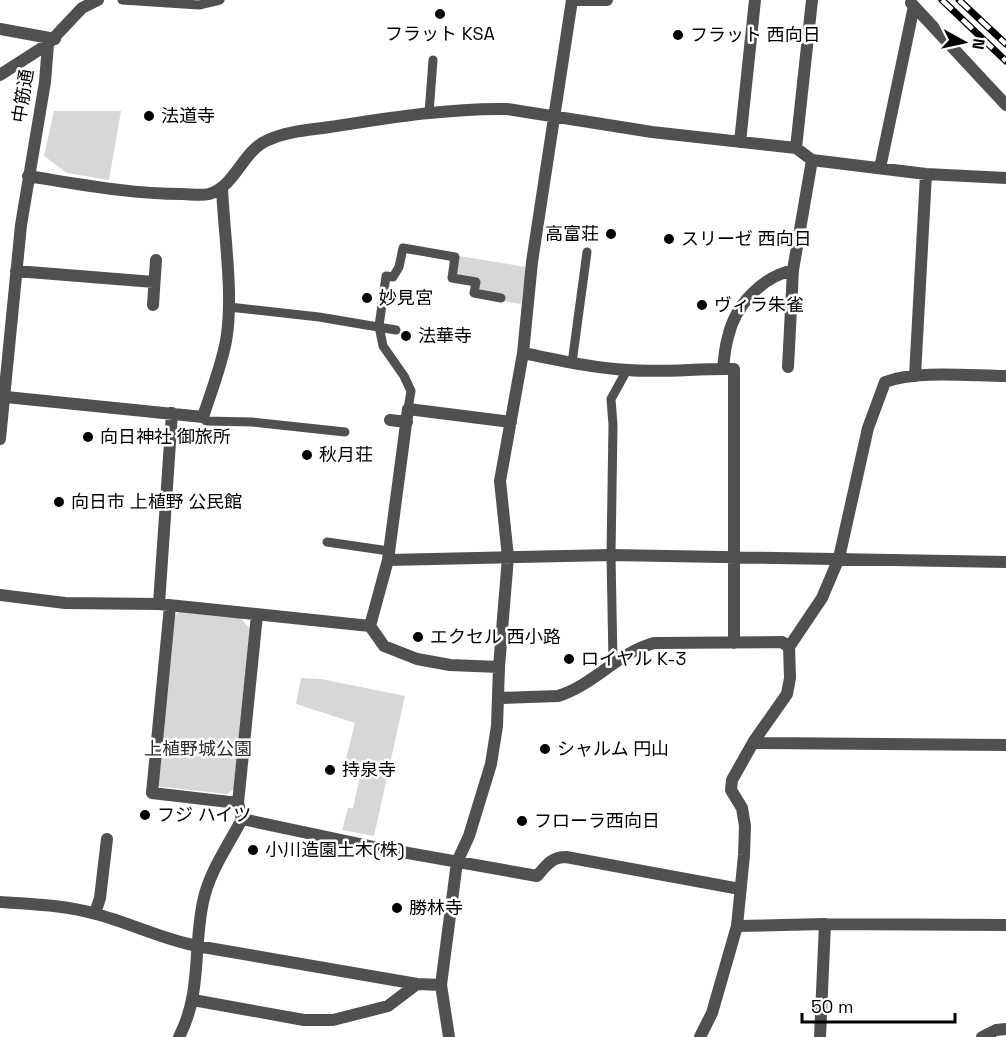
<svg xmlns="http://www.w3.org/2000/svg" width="1006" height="1037" font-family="'Space Grotesk','Noto Sans JP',sans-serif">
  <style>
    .green { fill: #d7d7d7 }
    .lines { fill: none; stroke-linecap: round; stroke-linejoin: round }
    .lane { stroke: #505050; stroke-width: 9 }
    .street { stroke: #505050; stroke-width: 12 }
    .rail-casing { stroke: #000; stroke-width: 7 }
    .rail { stroke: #fff; stroke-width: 4.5; stroke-dasharray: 14; stroke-linecap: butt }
    .poi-dot { fill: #000; stroke: #fff; stroke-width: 2 }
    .labels { text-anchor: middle; stroke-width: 5; stroke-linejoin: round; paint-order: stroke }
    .poi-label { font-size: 18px; fill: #000; stroke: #fff; text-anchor: start }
    .street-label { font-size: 18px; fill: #000; stroke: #fff }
    .park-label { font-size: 18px; fill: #2e2e2e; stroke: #fff }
  </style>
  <rect width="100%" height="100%" fill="#fff"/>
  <!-- green -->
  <path class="green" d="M54,111H121L109,180L67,173L44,156Z
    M453,255L526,267L521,304L471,296L474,279L450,275Z
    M181,610L240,617L250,629L234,789L227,794L154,786L172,618Z
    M301,678L321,679L405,696L374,836L342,830L348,808H353L361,772L344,767L355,723L296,704Z"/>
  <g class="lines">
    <!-- lane -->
    <path class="lane" d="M122,0L199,5L220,0
      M429,113L433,60
      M229,307L319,317L396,330
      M572,363L587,252
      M408,409L411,391L404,376L383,346L379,326L386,276L393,277L399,267L403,248L455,257L452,278L476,282L474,293L501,298
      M203,417L206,421L252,422L345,432
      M327,542L389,551
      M613,662L611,555L613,425L611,399L627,370"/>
    <!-- street -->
    <path class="street" d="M911,3L1006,105
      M0,29L55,39
      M0,75L48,44L82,8L98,0
      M740,142L755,0
      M796,148L812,0
      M880,168L914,6
      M28,176C79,184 130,194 182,194C190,194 201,196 209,194C236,186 242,151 268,140C287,131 310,130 330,127C388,118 448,108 507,109L652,132L796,148L812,160L926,174L1006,178
      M16,271L154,282
      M153,305L156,260
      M523,353C558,360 593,368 628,370C664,373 699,368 734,369V643
      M788,367L793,270L812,160
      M723,369C724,358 725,347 728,337C735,305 762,277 793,270
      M915,376L926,174
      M6,397L203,417C211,392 221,367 226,341C234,296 224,235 222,188
      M390,420L407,422
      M0,439L21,225L45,82L48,44
      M388,560L408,409L511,422
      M0,595L65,603L159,604L370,626L388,560L611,555L1006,562
      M159,604L172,413
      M170,606L152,793L238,803
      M370,626L384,646L417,659L450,665L499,667
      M499,698L558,696C594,685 617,653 654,643L782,642L789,647
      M753,743L1006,745
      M242,819L374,847L537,876C546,866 551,857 566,857L740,889
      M0,902C32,904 65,905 96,914C130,923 162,939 197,946L417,984L441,985
      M95,913L100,898L107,839
      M737,926L825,924L1006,925
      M193,1000L304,1020H333L388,1006L417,984
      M179,1037C202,993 193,949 203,902C209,872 228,846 242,819L238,803L257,615
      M449,1037L441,985L457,862L469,836L491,764L497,726L499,667L508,557L500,481L523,353L532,262L572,0H607
      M700,1037L712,1013L737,926L744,855L745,826L742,808L731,790L732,780L754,741L787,694L790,678L789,647L822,598L839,558L868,428L885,382C917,370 971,376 1006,376
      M820,1037L825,924
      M982,1037L996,1030L1006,1029"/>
    <!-- rail casing -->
    <g class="rail-casing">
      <path id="rail" d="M942,0L1006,61
        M959,0L1006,44"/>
    </g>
    <!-- rail -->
    <use href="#rail" class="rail"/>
  </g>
  <!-- markers -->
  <g class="poi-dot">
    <circle cx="440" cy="14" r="6"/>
    <circle cx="678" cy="35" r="6"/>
    <circle cx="149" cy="116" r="6"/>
    <circle cx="611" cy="234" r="6"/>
    <circle cx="669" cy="239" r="6"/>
    <circle cx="367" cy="298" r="6"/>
    <circle cx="702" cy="305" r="6"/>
    <circle cx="406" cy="336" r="6"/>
    <circle cx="88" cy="437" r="6"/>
    <circle cx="307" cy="455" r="6"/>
    <circle cx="59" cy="502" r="6"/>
    <circle cx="418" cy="637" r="6"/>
    <circle cx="569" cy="659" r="6"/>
    <circle cx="545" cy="749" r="6"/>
    <circle cx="330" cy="770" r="6"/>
    <circle cx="145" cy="815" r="6"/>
    <circle cx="522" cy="821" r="6"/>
    <circle cx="253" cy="850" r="6"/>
    <circle cx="397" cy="908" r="6"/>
  </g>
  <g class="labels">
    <!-- poi labels -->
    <g class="poi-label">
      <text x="440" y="40" text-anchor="middle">フラット KSA</text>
      <text x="690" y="41">フラット 西向日</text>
      <text x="161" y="122">法道寺</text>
      <text x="599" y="240" text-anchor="end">高富荘</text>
      <text x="681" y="245">スリーゼ 西向日</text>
      <text x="379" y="304">妙見宮</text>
      <text x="714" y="311">ヴィラ朱雀</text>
      <text x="418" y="342">法華寺</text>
      <text x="100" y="443">向日神社 御旅所</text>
      <text x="319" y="461">秋月荘</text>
      <text x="71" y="508">向日市 上植野 公民館</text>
      <text x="430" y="643">エクセル 西小路</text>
      <text x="581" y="665">ロイヤル K-3</text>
      <text x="557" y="755">シャルム 円山</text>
      <text x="342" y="776">持泉寺</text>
      <text x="157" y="821">フジ ハイツ</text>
      <text x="534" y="827">フローラ西向日</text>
      <text x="265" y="856">小川造園土木(株)</text>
      <text x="409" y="914">勝林寺</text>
    </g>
    <!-- street labels -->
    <g class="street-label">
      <text transform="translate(23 96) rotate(-81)" y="6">中筋通</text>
    </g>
    <!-- park labels -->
    <g class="park-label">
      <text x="198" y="755">上植野城公園</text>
    </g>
  </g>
  <!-- north arrow -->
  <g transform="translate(964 42) rotate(98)" stroke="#ffffff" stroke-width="4.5" paint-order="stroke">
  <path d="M0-4.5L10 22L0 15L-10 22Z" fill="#000000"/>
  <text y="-9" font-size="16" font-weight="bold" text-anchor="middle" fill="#000000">N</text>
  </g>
  <!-- scale -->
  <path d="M802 1013v9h153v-9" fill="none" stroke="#000000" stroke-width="3"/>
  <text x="811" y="1013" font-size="18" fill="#000000" stroke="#ffffff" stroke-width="4.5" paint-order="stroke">50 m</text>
</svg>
